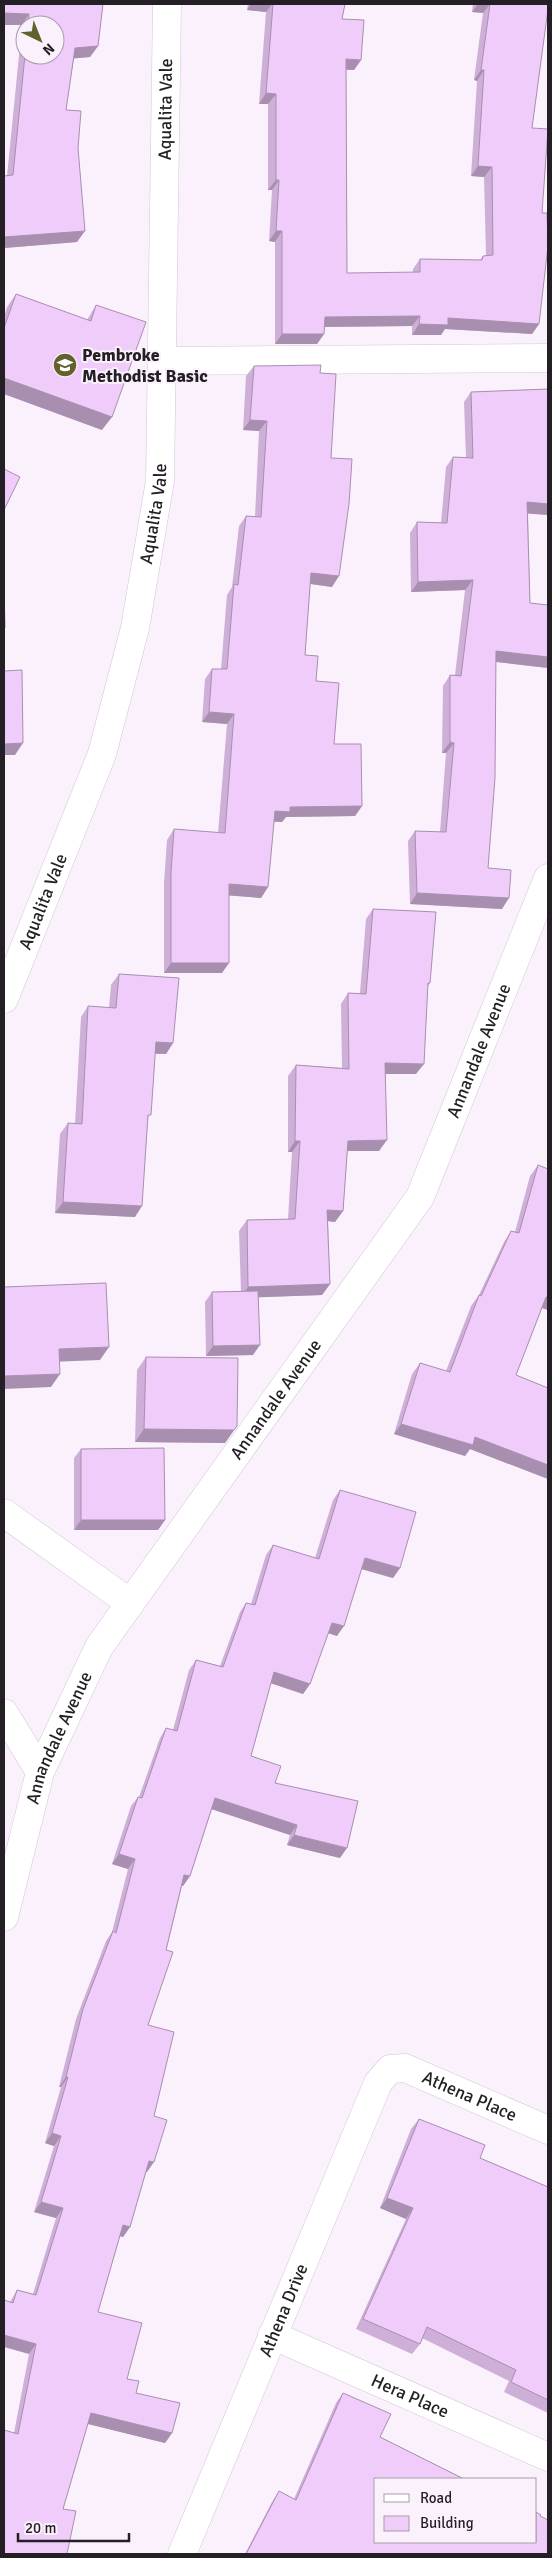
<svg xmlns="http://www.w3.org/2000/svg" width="552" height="2558" font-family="Signika,sans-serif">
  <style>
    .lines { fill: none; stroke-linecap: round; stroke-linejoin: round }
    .minor-casing { stroke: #d2c6d5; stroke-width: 29 }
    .minor { stroke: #fff; stroke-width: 28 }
    .wall { fill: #ceafd7; fill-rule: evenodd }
    .shaded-wall { fill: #a88faf }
    .building { fill: #f0ccfa; stroke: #a88faf }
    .labels { text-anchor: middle; stroke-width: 4; stroke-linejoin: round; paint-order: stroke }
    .street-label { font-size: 18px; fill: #231f24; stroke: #fbf1fd }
    .poi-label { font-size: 18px; font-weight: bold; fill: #231f24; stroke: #fbf1fd; text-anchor: start }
  </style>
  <rect width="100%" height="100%" fill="#fbf1fd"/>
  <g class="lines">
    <!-- minor casing -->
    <g class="minor-casing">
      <g id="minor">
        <path d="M163,361L548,358"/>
        <path id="s1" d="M4,999L102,754L135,628L160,481L167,4"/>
        <path d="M4,1513L130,1603"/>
        <path d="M4,1713L40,1772"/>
        <path id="s2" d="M4,1917L40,1772L99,1647L420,1197L548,878"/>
        <path id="s3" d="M272,2335L548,2457"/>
        <path id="s4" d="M182,2554L378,2083L390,2069L405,2068L548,2130"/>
      </g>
    </g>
    <!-- minor -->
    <use href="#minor" class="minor"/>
  </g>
  <!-- wall -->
  <path class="wall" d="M4,4H103L98,46L90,57L74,58L66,110L78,148L77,242L4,248V176H7L22,25H4ZM25,25H55V55H25Z
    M248,4H345L342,19L361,60L354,70H346L347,273H413V269L420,259L480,260L483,256H486L484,177L471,176L477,81L474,80L483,13L472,12L473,4H548L547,16L532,128L542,213L539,324L532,334L445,329L441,335H412V326L324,327V334L317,344H275V242L269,241L272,190H268V104H259L266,12L247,10Z
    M16,294L87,320L96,305L102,430L4,394V317L7,307Z
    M254,366L320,373L331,458L332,587L310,584L305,655L316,681L334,744L362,806L355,816L286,817L282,822H274L268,887L261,898L229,895L222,973H164V883L167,840L174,829L218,833L227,724L202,722L205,679L212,669H221L227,595L232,587L239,526L246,516L255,517L259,431L243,430L246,376Z
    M548,389V515L528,513L530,603L548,605V668L496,662L488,868L502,909L410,904L408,841L415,831L440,832L446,753H442L443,686L450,675H455L465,590L411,592L410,533L417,522L441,523L446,467L453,457L466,458L464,402L471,392Z
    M373,909L430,983L428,986L416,1074H385L379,1151H347L343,1211L335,1222L328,1221L330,1284L322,1295L259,1297L253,1355L206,1356L205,1302L212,1292L241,1291L239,1231L247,1220L288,1219L292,1152H288V1076L296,1065L342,1068L341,1004L348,993H360L366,919Z
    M119,974L173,1043L166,1054H155L148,1120L135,1217L55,1213L60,1134L68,1123L75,1124L81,1017L88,1006L109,1008L111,985Z
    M548,1164V1310L542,1308L516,1375L548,1388V1479L470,1449L465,1456L394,1434L412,1374L420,1363L446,1371L471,1306L479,1295L504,1242L511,1231L515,1232L530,1176L538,1165L547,1169Z
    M146,1357L237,1426L225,1443L135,1442L137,1370Z
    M81,1449L165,1520L158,1530H74V1458Z
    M340,1490L400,1568L393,1578L361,1569L337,1636L328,1633L310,1684L303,1694L271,1683L251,1756L340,1858L287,1845L290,1835L212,1809L190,1876L183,1886H182L148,2025L154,2116L147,2172H146L130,2227L123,2237L120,2236L98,2312L127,2379L136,2393L172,2433L165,2443L88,2424L63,2509L67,2554L14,2433L29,2354L10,2302L17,2290L33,2294L56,2218L34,2212L54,2146L45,2143L61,2087H59L76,2019L106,1941L112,1932L128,1869L112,1864L131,1806L138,1797H139L160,1738L166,1728L173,1730L189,1670L196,1660L220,1666L240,1612L246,1603L251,1604L266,1555L273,1545L315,1558L333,1500Z
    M419,2119L480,2158L548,2187V2413L504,2392L509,2381L422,2338L420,2344L412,2354L356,2329L406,2219L380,2208L411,2129Z
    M343,2393L380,2437L464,2479L540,2516L548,2554H245L272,2502L279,2491L294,2499L336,2403Z"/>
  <!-- shaded-wall -->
  <path class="shaded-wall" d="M251,4H272L266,12L247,10Z
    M478,4H490L483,13L472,12Z
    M4,13L29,14L22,25H4Z
    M98,46L90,57L68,59L75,48Z
    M346,59L361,60L354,70L338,69Z
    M481,70H484L477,81L474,80Z
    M266,93L276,94L268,104H259Z
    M478,166L492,167L484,177L471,176Z
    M276,180H279L272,190H268Z
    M85,231L77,242L4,248V237Z
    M276,231H282L275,242L269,241Z
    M420,316L412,326L318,327L325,317Z
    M448,318L539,324L532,334L445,329L441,335H412L419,324Z
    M282,334H324L317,344H275Z
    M4,378L112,417L102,430L4,394Z
    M250,420L267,421L259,431L243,430Z
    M527,502L548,504V515L520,513Z
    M311,573L339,576L332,587L304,583Z
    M473,580L465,590L411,592L418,582Z
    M496,651L548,657V668L488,661Z
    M209,712L234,714L227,724L202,722Z
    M450,742L454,743L446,753H442Z
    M23,743L15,755H4V744Z
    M362,806L355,816L286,817L282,822L267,821L275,811L290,807Z
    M229,884L268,887L261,898L222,895Z
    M417,893L509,898L502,909L410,904Z
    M171,963H229L222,973H164Z
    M156,1042L173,1043L166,1054L148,1053Z
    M385,1063L424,1064L416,1074H378Z
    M387,1140L379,1151H340L348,1141Z
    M295,1141H300L292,1152H288Z
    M63,1202L142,1206L135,1217L55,1213Z
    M327,1210L343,1211L335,1222L320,1220Z
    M330,1284L322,1295L241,1298L248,1287Z
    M546,1297H548V1310L539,1307Z
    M260,1345L253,1355L206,1356L213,1346Z
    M109,1347L100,1360L50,1362L59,1349Z
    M60,1374L51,1387L4,1389V1376Z
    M401,1424L475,1437L548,1465V1479L470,1449L465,1456L394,1434Z
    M144,1429L234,1430L225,1443L135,1442Z
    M81,1520H165L158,1530H74Z
    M365,1558L400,1568L393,1578L358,1568Z
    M332,1623L344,1626L337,1636L325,1632Z
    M274,1672L310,1684L303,1694L267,1682Z
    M215,1798L297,1825L290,1835L208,1808Z
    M294,1835L347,1848L340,1858L287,1845Z
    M119,1854L135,1859L128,1869L112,1864Z
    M184,1875L190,1876L183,1886L177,1885Z
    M66,2077H68L61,2087H59Z
    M52,2133L61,2136L54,2146L45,2143Z
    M149,2161L154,2162L147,2172L142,2171Z
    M387,2198L413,2208L406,2219L380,2208Z
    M41,2202L63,2208L56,2218L34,2212Z
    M123,2225L130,2227L123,2237L116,2235Z
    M4,2335L36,2344L29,2354L4,2347Z
    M91,2413L172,2433L165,2443L84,2423Z"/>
  <!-- building -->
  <path class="building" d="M4,4H103L98,46L75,48L66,110L81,111L78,148L85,231L4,237V176L13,175L25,55H55V25H28L29,14L4,13Z
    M273,4H345L342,19L364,20L361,60L346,59L347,273L420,272V259L482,260L483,256L493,255L492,167L478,166L484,70H481L490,4H548V9L532,128L548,129L542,213H547L548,246L539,324L448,318V325L419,324L420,316L325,317L324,334H282V231H276L279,180H276V94L266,93Z
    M16,294L91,321L96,305L146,322L112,417L4,378V328Z
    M321,365L320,373L336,374L331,458L352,459L349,504L339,576L311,573L305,655L318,656L316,681L339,683L334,744H361L362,806L290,807V812L275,811L268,887L229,884V963H171V873L174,829L225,833L234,714L209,712L212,669H227L234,584L238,585L246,516L261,517L267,421L250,420L254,366Z
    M548,389V504L527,502L530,603L548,605V657L496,651L495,778L488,868L511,870L509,898L417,893L415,831L446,832L454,743L450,742V675L461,676L473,580L418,582L417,522L447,523L453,457L473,458L471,392Z
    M4,469L20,477L4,510Z
    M4,586L5,628L4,627Z
    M22,670L23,743L4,744V671Z
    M373,909L436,912L430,983H428L424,1064L385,1063L387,1140L348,1141L343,1211L327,1210L330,1284L248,1287L247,1220L295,1219L300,1141H295L296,1065L349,1069L348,993L366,994Z
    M119,974L179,978L173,1043L156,1042L151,1115H148L142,1206L63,1202L68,1123L82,1124L88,1006L116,1008Z
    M538,1165L548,1169V1297H546L516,1375L548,1388V1465L475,1437L473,1445L401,1424L420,1363L450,1372L479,1295L481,1296L511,1231L519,1233Z
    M106,1283L109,1347L59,1349L60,1374L4,1376V1287Z
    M258,1291L260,1345L213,1346L212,1292Z
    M146,1357L238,1358L237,1426L234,1430L144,1429Z
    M164,1448L165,1520H81V1449Z
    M340,1490L416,1512L400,1568L365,1558L344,1626L332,1623L310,1684L274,1672L251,1756L281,1766L275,1783L358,1801L347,1848L294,1835L297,1825L215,1798L190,1876L184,1875L166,1950L173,1952L148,2025L174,2032L154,2116L167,2120L154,2162L149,2161L130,2227L123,2225L98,2312L142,2323L127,2379L139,2381L136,2393L180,2403L172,2433L91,2413L63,2509L76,2511L67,2554H4V2430L18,2434L36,2344L4,2335V2300L13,2303L17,2290L36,2295L63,2208L41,2202L61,2136L52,2133L68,2077H66L83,2009L113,1931L116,1933L135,1859L119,1854L138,1797L142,1798L166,1728L177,1731L196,1660L223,1667L246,1603L255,1605L273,1545L319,1559Z
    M419,2119L485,2145L480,2158L548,2187V2400L511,2382L516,2370L427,2327L420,2344L363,2319L413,2208L387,2198Z
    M343,2393L391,2414L380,2437L464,2479H376V2542H536V2512L541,2515L540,2516L548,2520V2554H246L279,2491L296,2500Z"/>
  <!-- icons -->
  <defs>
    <g id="school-disc" transform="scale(1.25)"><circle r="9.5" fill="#62612e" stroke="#fbf1fd"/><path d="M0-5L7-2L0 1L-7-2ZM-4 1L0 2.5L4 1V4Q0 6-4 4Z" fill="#fff"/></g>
  </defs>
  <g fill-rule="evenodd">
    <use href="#school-disc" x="65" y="365"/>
  </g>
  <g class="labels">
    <!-- street labels -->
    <g class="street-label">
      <text dy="6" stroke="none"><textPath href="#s1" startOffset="915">Aqualita Vale</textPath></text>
      <text dy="6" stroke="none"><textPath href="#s1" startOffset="510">Aqualita Vale</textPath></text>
      <text dy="6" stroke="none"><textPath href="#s1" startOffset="105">Aqualita Vale</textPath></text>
      <text dy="6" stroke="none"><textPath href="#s2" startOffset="998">Annandale Avenue</textPath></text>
      <text dy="6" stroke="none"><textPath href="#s2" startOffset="592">Annandale Avenue</textPath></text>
      <text dy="6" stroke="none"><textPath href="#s2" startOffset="188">Annandale Avenue</textPath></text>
      <text dy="6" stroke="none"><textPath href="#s4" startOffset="614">Athena Place</textPath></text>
      <text dy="6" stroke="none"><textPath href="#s4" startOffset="264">Athena Drive</textPath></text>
      <text dy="6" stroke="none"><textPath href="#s3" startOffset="151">Hera Place</textPath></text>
    </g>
    <!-- poi labels -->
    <g class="poi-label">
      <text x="82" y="361">Pembroke<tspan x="82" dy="21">Methodist Basic</tspan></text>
    </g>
  </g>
  <!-- border -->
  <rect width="552" height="2558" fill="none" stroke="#231f24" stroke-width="10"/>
  <!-- legend -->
  <rect x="374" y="2478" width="162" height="65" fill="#fbf1fd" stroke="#a59da6"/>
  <rect x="384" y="2494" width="25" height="8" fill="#ffffff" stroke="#a59da6"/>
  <text x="420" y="2503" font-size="15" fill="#231f24">Road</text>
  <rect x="384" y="2516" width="25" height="15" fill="#f0ccfa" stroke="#a59da6"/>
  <text x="420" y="2528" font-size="15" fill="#231f24">Building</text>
  <!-- north arrow -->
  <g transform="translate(40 40) rotate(137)"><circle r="24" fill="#fbf1fd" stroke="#a59da6"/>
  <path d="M0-4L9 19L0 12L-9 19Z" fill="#62612e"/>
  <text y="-8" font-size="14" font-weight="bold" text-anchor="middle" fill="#231f24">N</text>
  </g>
  <!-- scale -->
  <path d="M18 2533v8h111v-8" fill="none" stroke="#231f24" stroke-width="2.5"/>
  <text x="25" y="2533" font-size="15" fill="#231f24" stroke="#fbf1fd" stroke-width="4" paint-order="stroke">20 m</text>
</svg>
